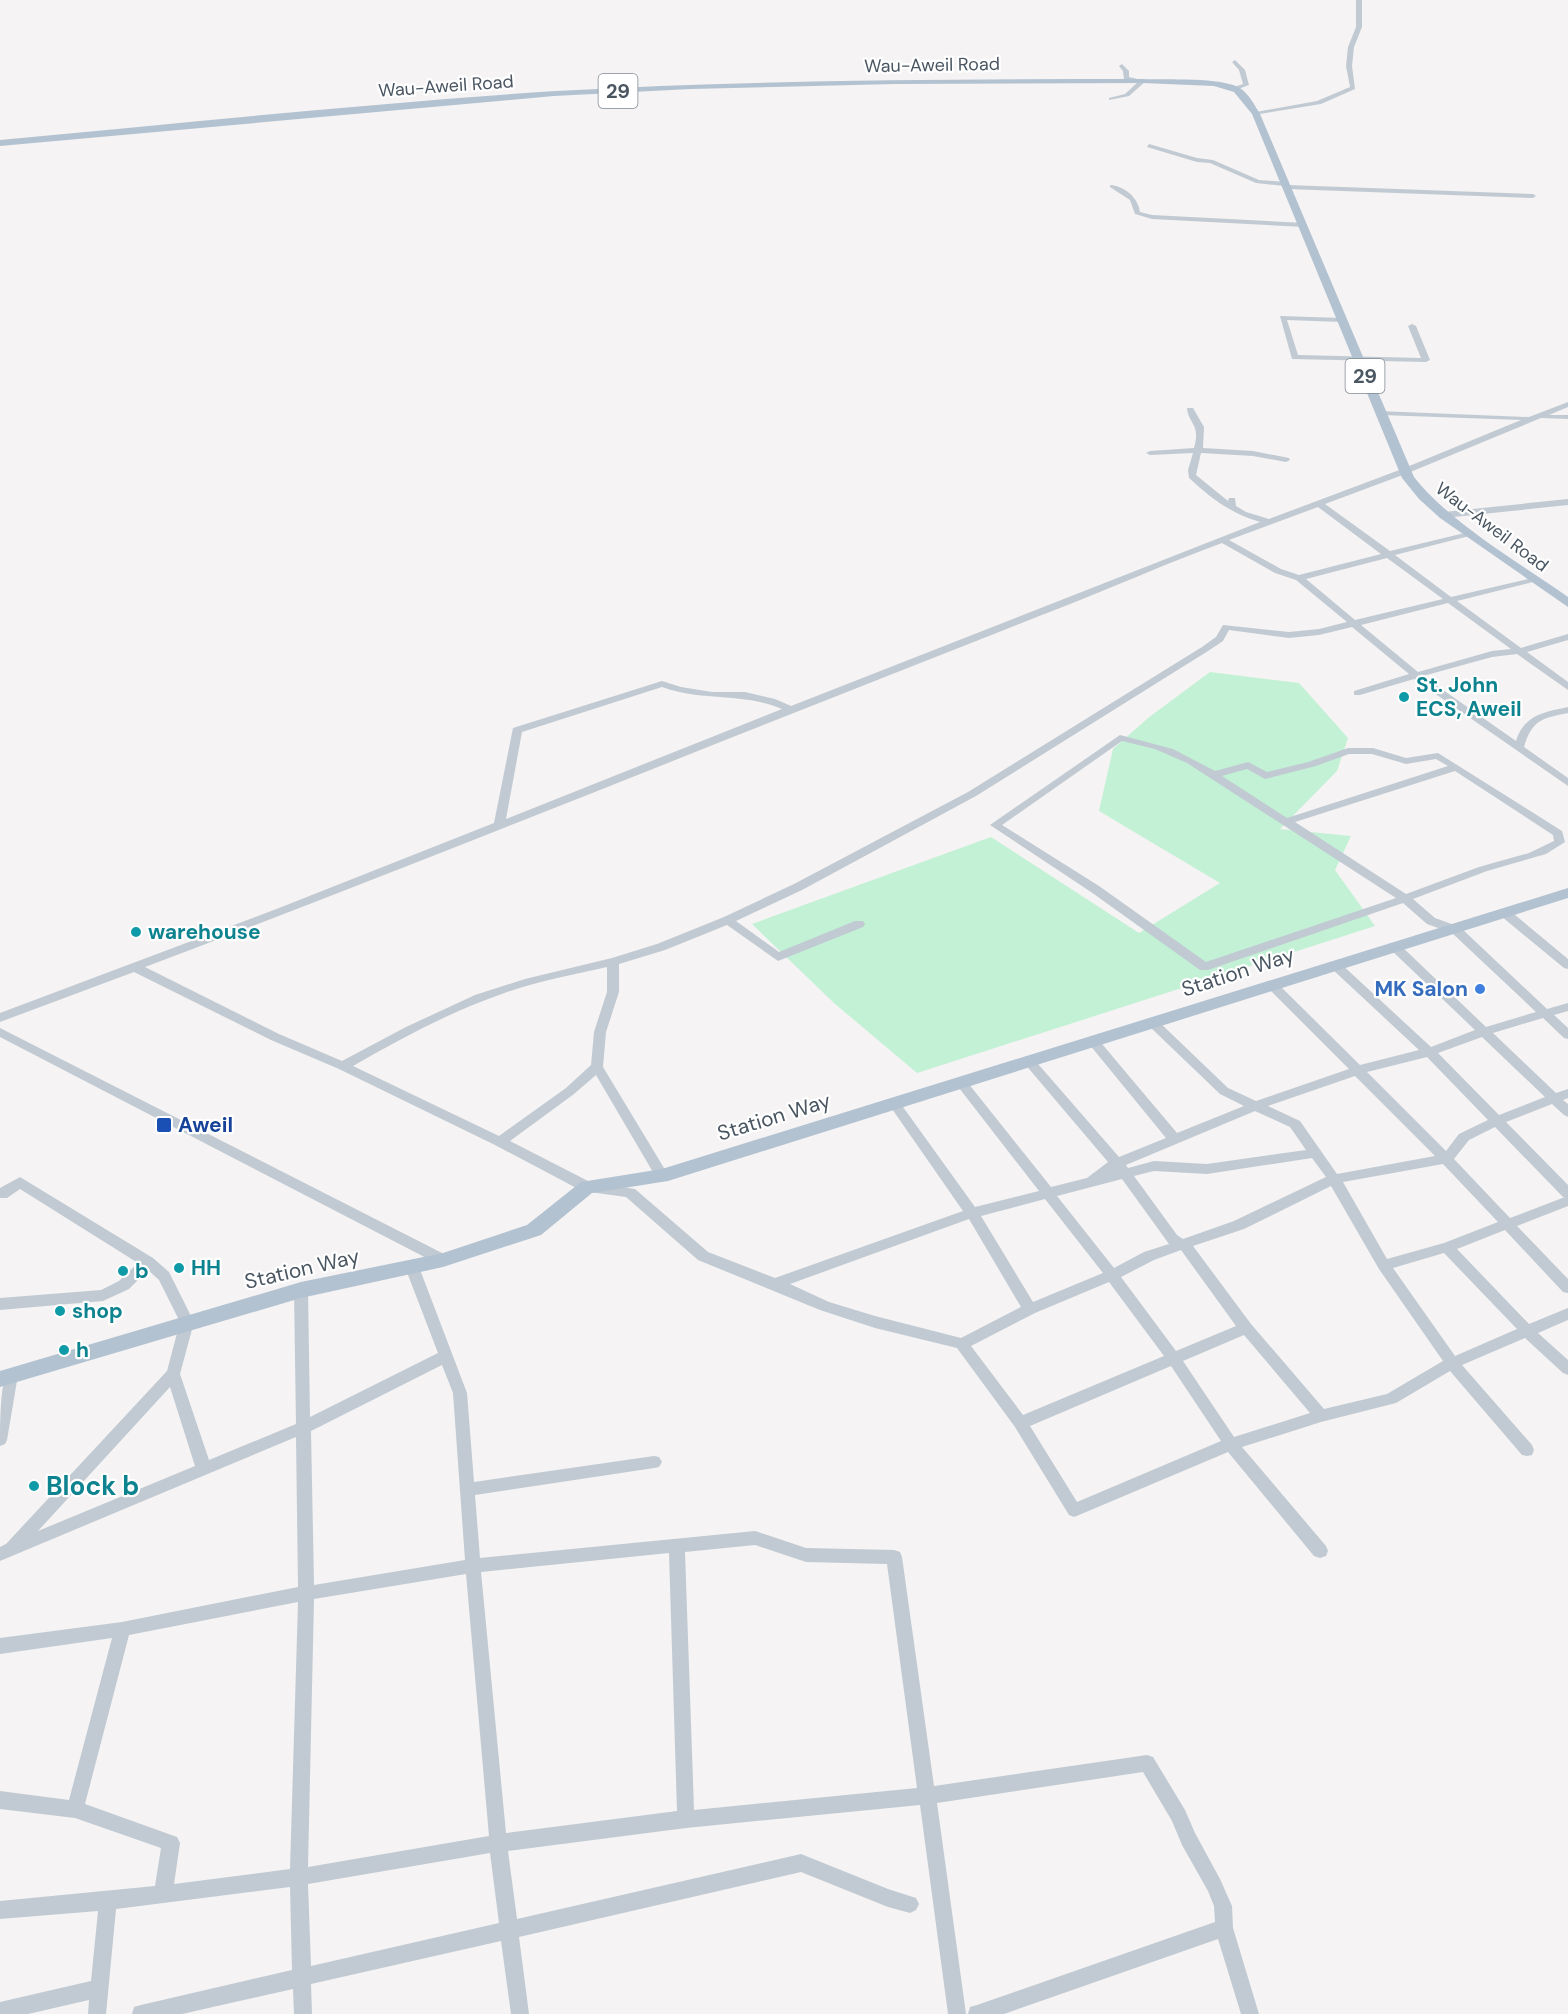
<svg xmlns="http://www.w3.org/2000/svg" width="1568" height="2014" font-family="'DM Sans',sans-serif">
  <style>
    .green { fill: #c3f1d5 }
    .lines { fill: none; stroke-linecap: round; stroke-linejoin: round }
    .minor { fill: #c1cad2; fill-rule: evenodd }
    .major { fill: #b3c2d1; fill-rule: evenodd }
    .culture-dot { fill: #0f9aa8; stroke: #fff; stroke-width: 2 }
    .shop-dot { fill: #3f7fe0; stroke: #fff; stroke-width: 2 }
    .transit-dot { fill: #1a4fb4; stroke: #fff; stroke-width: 2 }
    .labels { text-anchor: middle; stroke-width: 4.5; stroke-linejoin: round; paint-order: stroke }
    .far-street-label { font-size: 18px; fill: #4a5661; stroke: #fff }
    .shield { fill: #fff; stroke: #808990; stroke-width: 1.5 }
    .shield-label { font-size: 20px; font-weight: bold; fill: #4a5661 }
    .culture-label { font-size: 21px; font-weight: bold; fill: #0d838f; stroke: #fff; text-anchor: start }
    .street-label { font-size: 21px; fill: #4a5661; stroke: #fff }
    .shop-label { font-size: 21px; font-weight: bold; fill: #366cbe; stroke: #fff; text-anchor: end }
    .transit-label { font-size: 21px; font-weight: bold; fill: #164399; stroke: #fff; text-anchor: start }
    .near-culture-label { font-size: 26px; font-weight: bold; fill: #0d838f; stroke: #fff; text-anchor: start }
  </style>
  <rect width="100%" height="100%" fill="#f5f3f3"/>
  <!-- green -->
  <path class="green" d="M1210,672L1299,683L1348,738L1337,771L1280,829L1351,836L1335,870L1375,926L917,1073L834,1003L752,924L991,837L1139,933L1220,883L1099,811L1113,749L1148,718Z"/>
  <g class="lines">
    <!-- minor -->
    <path class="minor" d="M1356,0H1362V27L1354,47L1352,66L1355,89L1321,104L1254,115L1256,112L1317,101L1350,87L1346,66L1348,47L1356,27Z
      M1235,60L1245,70L1249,85L1233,91L1231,88L1243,84L1239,70L1232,62Z
      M1122,64L1129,71V77L1146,81L1129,96L1109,100V98L1125,94L1138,82L1124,79L1123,71L1119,66Z
      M1149,144L1197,158L1213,160L1259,180L1286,182L1288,185L1533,194L1536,196L1533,198L1287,189L1285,186L1256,183L1210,163L1197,162L1147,147Z
      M1110,185C1124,186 1138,197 1140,212L1152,215L1304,223L1307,225L1304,227L1152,219L1135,214L1130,200L1110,187Z
      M1280,316L1342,318L1346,320L1342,322L1287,320L1298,355L1421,358L1408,326L1412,324L1416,326L1430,360L1426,362L1292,359Z
      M1568,402V407L1549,415H1568V419L1541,418L1408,473L1325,504L1390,551L1473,531V535L1395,555L1451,597L1537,577V581L1457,601L1521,648L1568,634V640L1527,652L1568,682V690L1517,654L1492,657L1423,676L1516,741C1524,715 1544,712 1568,707V713C1542,718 1532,720 1524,747L1568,778V786L1414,679L1360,695H1354V691L1409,674L1352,627L1319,635L1289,638L1229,630L1223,641L1208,651L976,796L802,890L736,921L779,952L855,921H863L865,924L863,927L778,961L727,925L665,950L619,964V992L606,1032L603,1067L667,1173L669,1176L667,1179H657L596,1075L574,1094L510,1141L590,1182L635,1189L708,1252L775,1278L963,1211L890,1106L888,1103L890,1100H898L975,1207L1039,1191L956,1084L954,1081L956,1078H964L1051,1187L1087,1178L1108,1162L1024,1063L1022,1060L1024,1057H1032L1119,1157L1166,1138L1089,1044L1087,1041L1089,1038H1097L1177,1133L1244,1106L1220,1094L1149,1026L1147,1023L1149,1020H1157L1228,1088L1256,1101L1349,1069L1267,987L1265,984L1267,981H1275L1360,1065L1419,1050L1331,968L1329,965L1331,962H1339L1431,1047L1475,1030L1390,949L1388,946L1390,943H1398L1486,1027L1536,1012L1452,933L1427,924L1403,903L1208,970H1200L1091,892L990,825L1120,735L1173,749L1215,771L1248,762L1267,772L1308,762L1348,748H1373L1406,758L1438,753L1562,831L1565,842L1546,854L1487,871L1413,899L1435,918L1460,927L1547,1009L1568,1003V1011L1554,1015L1568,1028V1039L1564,1038L1543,1018L1493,1033L1556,1093L1568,1089V1098L1563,1100L1568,1104V1117L1564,1115L1552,1104L1506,1122L1568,1185V1206L1517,1226L1568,1279V1293L1563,1292L1505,1230L1457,1249L1529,1324L1568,1308V1320L1538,1333L1568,1360V1375L1563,1373L1525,1338L1462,1365L1532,1445L1534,1450L1532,1455L1527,1456L1522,1455L1450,1371L1396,1403L1321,1422L1242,1447L1326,1546L1328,1551L1326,1556L1320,1558L1314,1556L1228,1452L1079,1515L1074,1517L1069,1515L1015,1427L957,1348L875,1328L820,1310L698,1260L626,1197L582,1191L495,1145L339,1069L271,1040L134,972L0,1022V1013L279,908L494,823L513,728L662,681L681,687L712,692H745L775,699L791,706L1260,522C1230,513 1212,499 1189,478L1188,470L1193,453L1150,455L1146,453L1150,451L1194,448C1201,423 1188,424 1187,408H1193L1204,427L1203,448L1253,451L1289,458L1290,460L1286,462L1253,456L1201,453L1196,475L1228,501L1229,498H1235L1236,506L1246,512L1269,519L1402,469L1521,420L1381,415H1378V411L1529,417ZM1318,507L1381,554L1299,575L1281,569L1229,540ZM1222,543L1275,573L1296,580L1347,622L1319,629L1289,632L1223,625L1216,637L1202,647L968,792L794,884L724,917L657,944L612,958L525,979L475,995L406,1027L342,1061L279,1034L145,967C452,851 755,727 1060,608C1114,587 1167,563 1222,543ZM1387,558L1443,599L1355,620L1306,579ZM1448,603L1511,649L1492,651L1418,672L1361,625ZM662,687C704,702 742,692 782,709L506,819L522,732ZM1122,741L1155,749L1187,763L1396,898L1206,962L1099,886L1002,825ZM1349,754H1372L1406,764L1436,759L1448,766L1287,818L1222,776L1247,769L1265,779L1316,766ZM1455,771L1553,835L1554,841L1529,853L1479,867L1406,894L1295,822ZM607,967V992L594,1032L591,1065L566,1088L499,1136L353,1066C400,1039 448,1013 499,995C534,982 571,975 607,967ZM1482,1037L1545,1097L1499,1115L1438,1053ZM1427,1057L1488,1120L1459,1134L1446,1151L1367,1072ZM1355,1076L1435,1156L1337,1174L1300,1121L1268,1106ZM1255,1111L1290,1127L1306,1150L1207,1164L1154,1161L1128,1168L1126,1165ZM1495,1127L1563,1197H1565L1510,1218L1454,1159L1469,1140ZM1312,1158L1326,1177L1234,1221L1183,1239L1177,1235L1134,1176L1154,1171L1207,1174ZM1443,1164L1498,1222L1444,1243L1387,1259L1343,1182ZM1122,1179L1169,1244L1144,1252L1114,1268L1057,1196ZM1331,1186L1379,1269L1443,1361L1387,1394L1324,1409L1251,1324L1193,1246L1244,1229ZM1045,1199L1103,1273L1033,1302L981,1216ZM969,1219L1021,1307L961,1338L875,1316L829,1302L790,1284ZM1181,1250L1236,1326L1176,1351L1121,1277L1154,1260ZM1444,1253L1517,1329L1455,1356L1393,1268ZM1109,1282L1164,1356L1023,1415L971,1346L1035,1313ZM1244,1335L1310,1413L1234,1437L1183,1361ZM1171,1366L1221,1441L1077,1502L1030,1426Z
      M1568,499V505L1444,518L1440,515L1444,512Z
      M1505,909L1509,910L1568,959V969L1564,968L1501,916L1499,913Z
      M0,1028L448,1256L450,1260L448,1264L443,1265L438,1264L0,1037Z
      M20,1177L153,1258L169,1272L194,1322L180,1374L209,1460L296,1424L294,1290L296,1286L301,1285L306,1286L308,1290L310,1417L438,1353L405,1267L407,1263L412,1262L417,1263L419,1267L467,1393L474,1482L654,1456L659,1457L662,1462L659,1467L654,1468L475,1495L480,1558L755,1531L806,1548L894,1550L900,1552L902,1557L934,1786L1147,1755L1153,1757L1185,1810L1195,1833L1220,1879L1232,1906L1233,1928L1259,2014H1241L1218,1939L1004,2014H968L970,2007L977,2005L1215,1922L1214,1906L1208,1891L1182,1845L1172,1821L1143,1772L937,1803L966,2014H948L920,1805L686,1828L508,1851L517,1919L801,1854L888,1889L916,1898L919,1904L916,1910L910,1913L888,1907L801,1872L519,1937L529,2014H511L501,1941L311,1984L312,2014H294L293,1989L182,2014H132L134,2007L141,2005L292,1970L290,1887L116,1909L106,2014H88L89,2000L28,2014H0V2002L91,1981L98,1911L0,1919V1901L155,1886L161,1848L75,1818L0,1809V1791L69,1800L112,1638L0,1654V1638L122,1622L298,1587L296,1437L0,1561V1547L6,1544L167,1371L180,1322L159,1280L148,1270L129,1289L103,1301L0,1310V1298L101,1290L119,1281L138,1263L20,1189L7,1198H0V1188ZM442,1365L453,1393L465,1560L314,1585L311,1431ZM170,1387L195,1466L38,1531ZM755,1545L806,1562L887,1564L917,1788L694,1810L685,1552ZM669,1553L677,1811L506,1833L481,1572ZM466,1574L489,1836L308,1867L314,1599ZM298,1602L290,1869L174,1884L180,1843L177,1837L85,1804L129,1635ZM490,1853L499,1923L311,1966L308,1884Z
      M11,1369L16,1371L18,1375L7,1440L5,1444L0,1446C0,1423 0,1393 6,1371Z"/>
    <!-- major -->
    <path class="major" d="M1143,79C1167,80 1221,77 1240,88C1249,94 1255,106 1260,114L1414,477C1450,523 1520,563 1568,597V607L1440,518L1419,499L1402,478L1252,114L1234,92L1214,86L1143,83L895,84L691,89L554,96L0,146V140C185,123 371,103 556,91C752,80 947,79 1143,79Z
      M1568,888V898L668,1181L592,1193L541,1235L443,1267L301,1298L0,1387V1371L301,1282L443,1253L527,1225L581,1182L662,1169Z"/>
  </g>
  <!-- markers -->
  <g class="culture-dot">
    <circle cx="1404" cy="697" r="6"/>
    <circle cx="136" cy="932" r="6"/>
    <circle cx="179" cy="1268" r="6"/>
    <circle cx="123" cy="1271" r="6"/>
    <circle cx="60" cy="1311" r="6"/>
    <circle cx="64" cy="1350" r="6"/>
    <circle cx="34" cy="1486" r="6"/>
  </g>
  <circle class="shop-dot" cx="1480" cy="989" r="6"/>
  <rect class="transit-dot" x="156" y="1117" width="16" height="16" rx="3"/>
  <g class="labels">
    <!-- far-street labels -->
    <g class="far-street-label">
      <text transform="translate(932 65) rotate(-1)" y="6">Wau-Aweil Road</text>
      <text transform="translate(446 86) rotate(-4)" y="6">Wau-Aweil Road</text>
      <text transform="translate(1492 527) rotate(37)" y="6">Wau-Aweil Road</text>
    </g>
    <!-- shield labels -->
    <g class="shield">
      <rect x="598.5" y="74" width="39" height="34" rx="4.5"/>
      <rect x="1345.5" y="359" width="39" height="34" rx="4.5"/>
    </g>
    <g class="shield-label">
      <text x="618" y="98">29</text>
      <text x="1365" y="383">29</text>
    </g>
    <!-- culture labels -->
    <g class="culture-label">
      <text x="1416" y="692">St. John<tspan x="1416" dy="24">ECS, Aweil</tspan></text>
      <text x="148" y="939">warehouse</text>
      <text x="191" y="1275">HH</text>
      <text x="135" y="1278">b</text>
      <text x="72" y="1318">shop</text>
      <text x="76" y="1357">h</text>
    </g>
    <!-- street labels -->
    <g class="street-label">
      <text transform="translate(1238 972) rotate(-18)" y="7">Station Way</text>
      <text transform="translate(774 1117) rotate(-17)" y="7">Station Way</text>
      <text transform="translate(302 1269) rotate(-13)" y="7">Station Way</text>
    </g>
    <!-- shop labels -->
    <g class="shop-label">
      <text x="1468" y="996">MK Salon</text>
    </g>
    <!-- transit labels -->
    <g class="transit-label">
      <text x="178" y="1132">Aweil</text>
    </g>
    <!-- near-culture labels -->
    <g class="near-culture-label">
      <text x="46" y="1495">Block b</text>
    </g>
  </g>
</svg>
